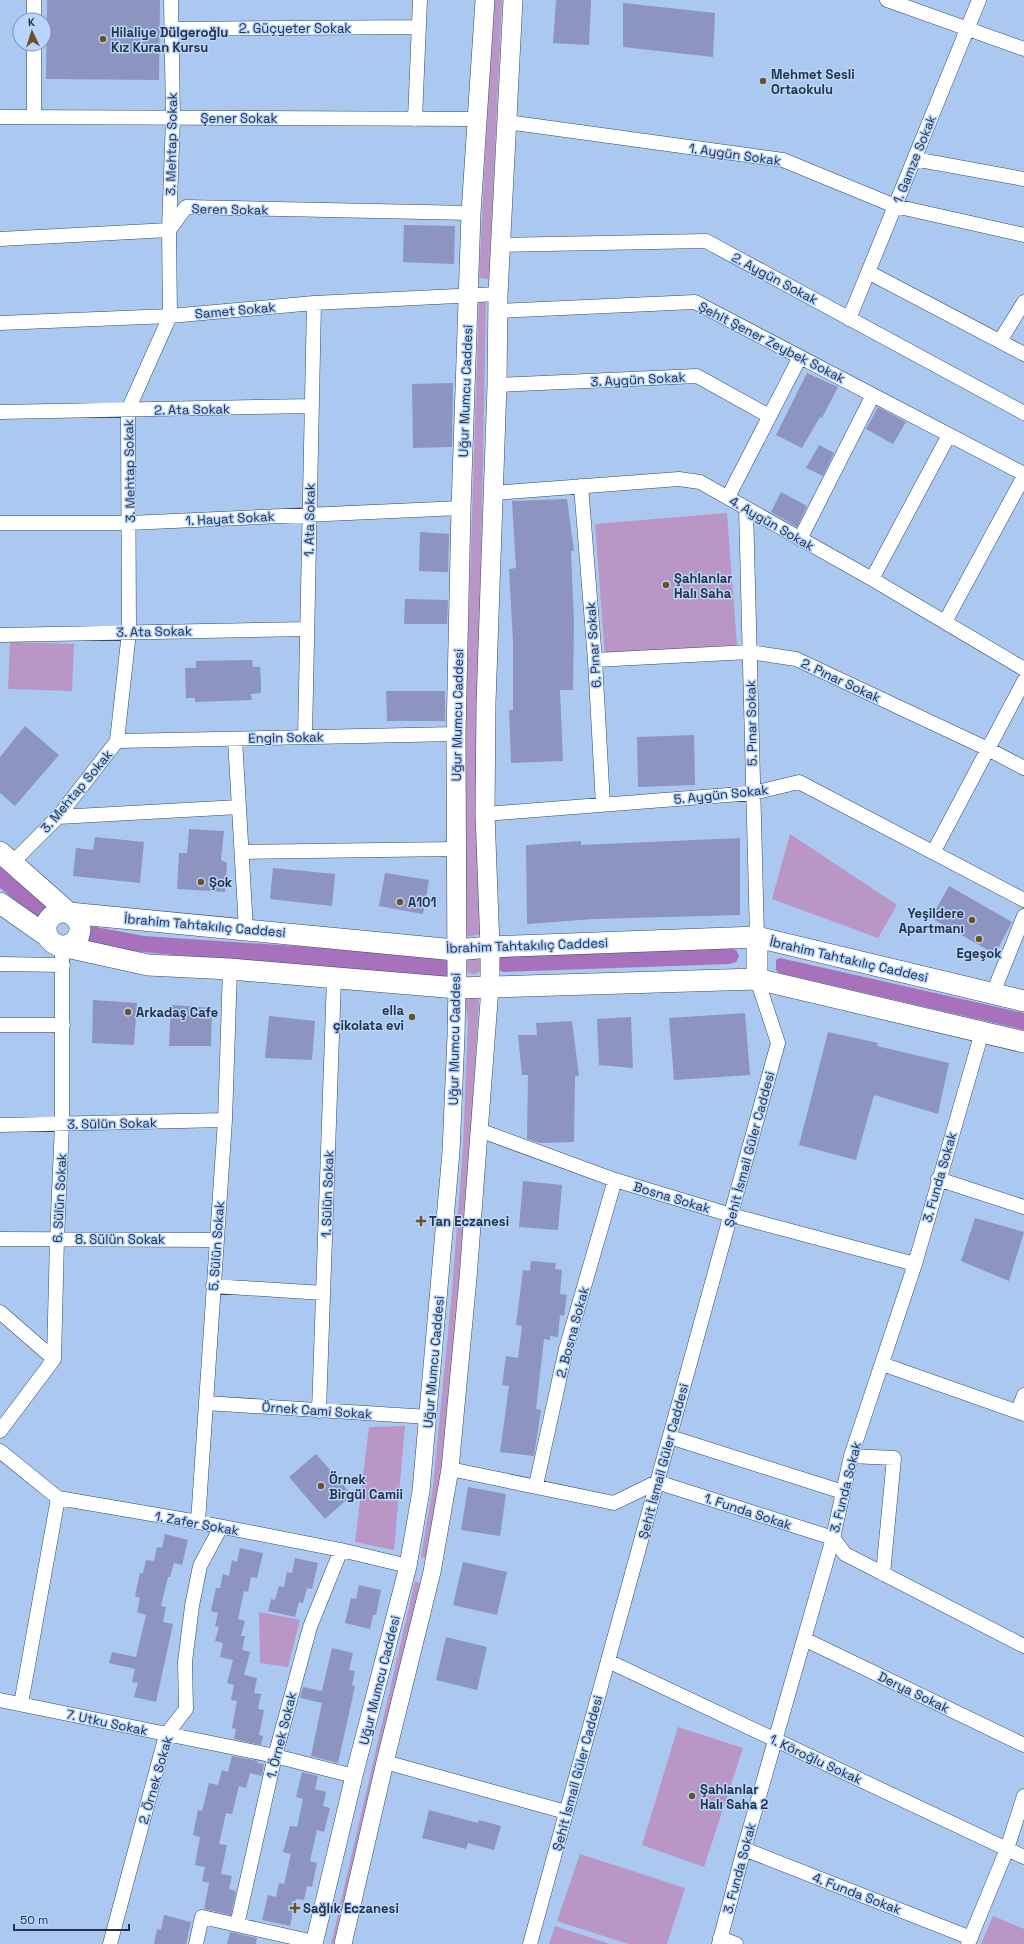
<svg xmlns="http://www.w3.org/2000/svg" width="1024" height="1944" font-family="'Space Grotesk',sans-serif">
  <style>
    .green { fill: #b996c6 }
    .forest { fill: #a771bb }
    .building { fill: #8d94c0 }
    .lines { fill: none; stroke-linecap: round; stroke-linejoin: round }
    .minor-casing { stroke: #31496b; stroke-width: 15 }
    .tertiary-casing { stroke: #31496b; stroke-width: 18 }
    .secondary-casing { stroke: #31496b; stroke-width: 20 }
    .primary-casing { stroke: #31496b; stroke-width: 22 }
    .minor { stroke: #fff; stroke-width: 14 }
    .tertiary { stroke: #fff; stroke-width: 17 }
    .secondary { stroke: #fff; stroke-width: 19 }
    .primary { stroke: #fff; stroke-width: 21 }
    .poi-dot { fill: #6d5124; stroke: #b7d5fe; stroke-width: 1.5 }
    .labels { text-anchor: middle; stroke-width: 3; stroke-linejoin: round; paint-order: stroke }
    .street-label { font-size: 13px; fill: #263242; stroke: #b7d5fe }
    .poi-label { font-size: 13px; font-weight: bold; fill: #263242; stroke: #b7d5fe; text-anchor: start }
  </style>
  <rect width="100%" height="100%" fill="#abc8f0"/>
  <!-- green -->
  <path class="green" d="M493,0H502L489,279L479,278Z
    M479,299L486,300L476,828L481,934L465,937L462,826Z
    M727,513L737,645L605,656L595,524Z
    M10,642L74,644L72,691L8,689Z
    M790,834L897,905L878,938L772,899Z
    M479,957L481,959V971C475,975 471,975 466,971L465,960Z
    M465,998L479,999L470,1149L442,1480L429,1559L421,1557L433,1486L452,1291L463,1147L468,1022Z
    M405,1426L394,1550L355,1542L369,1427Z
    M415,1581L423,1585L339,1944H331Z
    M259,1612L300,1620L288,1667L260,1663Z
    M678,1727L743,1748L704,1867L642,1845Z
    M580,1854L685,1888L667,1944H628L557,1921Z
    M993,1916L1024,1929V1944H981Z
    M555,1926L610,1944H549Z"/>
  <!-- forest -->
  <path class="forest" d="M0,867L50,910L42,922L0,888Z
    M85,925L144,936L356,950L446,960L450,963L449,976L440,978L270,962L173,955L124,950L81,942Z
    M732,948L737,951L739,956L736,962L730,964L503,972L499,970V960L502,956Z
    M780,958L1024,1013V1030L779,973L776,970V960Z"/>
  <!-- building -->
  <path class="building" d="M47,0H160L159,80L46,79Z
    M556,0H591L589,45L553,43Z
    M623,3L715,13L713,57L623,47Z
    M404,225L455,226L454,264L403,262Z
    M807,373L838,387L822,418L820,417L802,448L776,435Z
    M453,383L452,447L413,448L412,384Z
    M878,407L906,422L893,444L866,429Z
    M819,445L834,453L823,476L806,468Z
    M781,492L807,506L797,527L771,512Z
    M567,499L574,551H571L574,622L573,690H560L563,761L511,763L509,710H513V641L509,569L516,568L512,501Z
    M420,532L449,534L448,572L419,571Z
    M405,599L448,600L447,624H404Z
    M252,660L253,667H260L261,682V693L251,694L252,700L195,702V698H186L185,668H196V661Z
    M386,691H445V721H387Z
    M25,726L59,755L15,806L0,793V757Z
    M694,735L695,785L638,787L637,737Z
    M189,829L224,831L221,860L227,863L225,892L177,889L179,853H187Z
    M95,837L144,842L140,883L73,876L76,848L93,850Z
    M740,838V915L594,919L527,924L526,845L581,841V845Z
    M273,868L335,874L332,906L270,899Z
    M385,873L429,880L423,914L379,906Z
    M949,886L1012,922L995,954L931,918Z
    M93,1000L137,1003L134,1045L92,1043Z
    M171,1005L212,1008L211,1046H169Z
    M745,1013L750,1075L674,1080L669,1018Z
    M269,1016L315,1021L312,1060L265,1058Z
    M631,1017L633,1068L599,1065L597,1019Z
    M572,1021L579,1076H575L574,1142L540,1143L527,1139L528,1075H522L518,1035H537L536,1023Z
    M828,1032L878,1043L877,1046L949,1063L938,1114L874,1095L856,1160L799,1145Z
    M523,1181L562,1185L558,1230L519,1227Z
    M975,1218L1024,1232L1009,1281L961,1261Z
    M531,1261L556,1263L555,1269L562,1270L560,1294L567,1295L564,1316L560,1315L558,1337L550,1336V1340L544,1339L536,1409L541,1410L534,1456L500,1452L509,1386L502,1385L506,1356L518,1358L522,1326L516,1325L523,1270L530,1271Z
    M316,1454L352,1495L325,1519L289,1477Z
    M468,1487L506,1494L500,1536L461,1530Z
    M165,1534L188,1540L182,1565L174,1563L170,1577H168L161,1606L166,1607L163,1622L173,1624L156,1702L134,1697L138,1683L132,1682L135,1669L109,1663L112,1652L136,1657L146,1615L137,1612L140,1598L135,1596L140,1573H143L146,1560L154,1561L157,1547L162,1548Z
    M240,1548L263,1553L257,1578L251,1577L248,1592L244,1591L238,1619L245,1621L241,1636H245L242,1650L250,1652L244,1675L257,1678L254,1693L261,1694L258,1709L264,1710L259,1735L263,1736L261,1745L234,1739L236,1729L232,1728L237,1701L231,1700L234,1685L227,1683L233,1660L220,1657L223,1643L215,1641L219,1627L215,1626L218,1613L211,1611L216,1588H220L223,1574L229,1576L232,1560L237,1562Z
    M295,1558L318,1563L312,1589L307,1588L303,1603L299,1602L295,1617L268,1611L271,1599L275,1600L279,1586L284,1587L287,1572L292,1573Z
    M463,1562L507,1572L497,1615L453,1605Z
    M359,1585L381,1590L376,1615H373L370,1629L345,1623L351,1598L356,1599Z
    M446,1637L487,1647L477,1690L436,1680Z
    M332,1648L353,1653L349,1670L355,1671L352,1685L355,1686L338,1763L311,1756L322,1703L300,1698L303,1687L322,1691Z
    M232,1756L258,1761L257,1763L264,1764L262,1776L250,1773L246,1788L239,1786L232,1814L226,1813L219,1844L227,1845L221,1874L232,1876L229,1889L236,1891L231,1915L204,1909L209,1883L202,1881L205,1867L195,1865L200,1837L193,1835L198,1810L202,1811L209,1783L218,1785L222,1770L228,1772Z
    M302,1772L318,1776L315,1789L326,1792L323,1806L330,1808L324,1832L317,1830L310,1861L317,1863L312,1887L307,1886L304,1900L296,1899L290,1926L262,1920L268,1895L276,1897L279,1883L284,1884L291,1854L283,1852L290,1826L297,1827L303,1799L296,1797Z
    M429,1810L478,1823L479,1820L501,1826L494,1850L468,1843L466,1849L422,1838Z
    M164,1915L191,1922L186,1944H154L157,1929L161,1930Z
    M230,1932L257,1938L256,1944H227Z"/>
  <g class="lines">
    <!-- minor casing -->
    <g class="minor-casing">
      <path id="minor" d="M34,0V20
        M887,0L1024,49
        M171,29L419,27
        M34,44V117
        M0,117L478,119
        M415,119L420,0
        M507,122L783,160L895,206L1024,235
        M914,159L1024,179
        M0,239L169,230L186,207L471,213
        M501,245L706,241L1024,413
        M868,272L1024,354
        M498,311L695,302L1024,474
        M849,319L979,0
        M0,323L170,316L314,303L498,294
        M1000,341L1024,302
        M497,385L697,376L769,416
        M0,412L311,406
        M581,486L595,660L603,805
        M493,493L679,479L700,482L872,579L1024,669
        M728,497L800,357
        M746,508L757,937
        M0,523H129L461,508
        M800,539L873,395
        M872,579L949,435
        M945,622L1024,476
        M0,635L307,629
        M595,660L750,652L796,659L988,749L1024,768
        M305,737L314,303
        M235,739L246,929
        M117,741L456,734
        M485,814L753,793L799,782L1024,900
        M58,817L239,807
        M934,851L1024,681
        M242,852L455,849
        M12,863L58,817L117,741L129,632L128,410L170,316L169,230L173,118L171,0
        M0,964L63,965
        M993,993L1024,916
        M0,1025H63
        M0,1125L225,1120
        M479,1130L615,1180L731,1215L915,1264
        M938,1179L1024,1207
        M0,1239L217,1240
        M213,1286L323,1293
        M0,1312L54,1359
        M882,1364L1024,1414
        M206,1403L429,1417
        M319,1411L334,978
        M1018,1411L1024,1395
        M0,1431L54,1359L57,1239L62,1124V946
        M670,1437L843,1492
        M0,1451L58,1498L198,1522L341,1550L408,1566
        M851,1456L894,1458L883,1574
        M450,1469L614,1503L657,1482L833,1538L845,1554L1024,1646
        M536,1485L566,1349L615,1180
        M198,1522L225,1120L230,969
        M804,1639L1024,1745
        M608,1661L1024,1857
        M0,1700L275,1756L354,1776
        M21,1704L58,1498
        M385,1762L566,1812
        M744,1849L971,1938
        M237,1925L275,1756L310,1627L341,1550
        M720,1938L736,1944
        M110,1944L166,1735L186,1709L185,1662L192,1606L200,1566L221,1527
        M196,1944L202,1917L314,1942
        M530,1944L778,1043L757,979
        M719,1944L744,1849L833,1538L851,1456L915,1264L982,1032
        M968,1944L1007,1849L1024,1796"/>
    </g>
    <!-- tertiary casing -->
    <g class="tertiary-casing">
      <path id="tertiary" d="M314,1944L354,1776L408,1566L421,1491L451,1152L456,1036L457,988
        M343,1944L385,1762L432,1572L450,1469L468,1278L490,988"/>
    </g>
    <!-- secondary casing -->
    <g class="secondary-casing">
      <path id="secondary" d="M457,988L456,734L461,508L471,213L485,0
        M490,988V947L485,814L486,703L497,385L498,294L513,0"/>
    </g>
    <!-- primary casing -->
    <g class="primary-casing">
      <path id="primary" d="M0,852L69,913L455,950L490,947L757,937L1024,1001
        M0,903L47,936
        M46 929a17 17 0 1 1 34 0a17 17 0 1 1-34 0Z
        M757,937V979
        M62,946L148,965L230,969L457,988L757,979L1024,1042"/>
    </g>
    <!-- minor -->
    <use href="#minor" class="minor"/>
    <!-- tertiary -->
    <use href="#tertiary" class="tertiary"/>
    <!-- secondary -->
    <use href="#secondary" class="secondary"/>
    <!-- primary -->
    <use href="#primary" class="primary"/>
  </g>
  <!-- markers -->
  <g class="poi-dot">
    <circle cx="103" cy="39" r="4"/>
    <circle cx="763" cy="81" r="4"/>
    <circle cx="666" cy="585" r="4"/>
    <circle cx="201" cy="882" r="4"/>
    <circle cx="400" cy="902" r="4"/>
    <circle cx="972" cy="920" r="4"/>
    <circle cx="979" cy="939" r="4"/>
    <circle cx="128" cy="1012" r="4"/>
    <circle cx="412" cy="1017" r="4"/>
    <path d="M419 1215h4v4h4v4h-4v4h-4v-4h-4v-4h4z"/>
    <circle cx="321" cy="1486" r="4"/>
    <circle cx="692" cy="1796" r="4"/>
    <path d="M293 1902h4v4h4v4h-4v4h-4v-4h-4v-4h4z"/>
  </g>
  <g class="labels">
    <!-- street labels -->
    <g class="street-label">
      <text x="295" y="33">2. Güçyeter Sokak</text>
      <text x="239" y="123">Şener Sokak</text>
      <text transform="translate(171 144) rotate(-89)" y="5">3. Mehtap Sokak</text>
      <text transform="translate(735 154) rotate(8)" y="5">1. Aygün Sokak</text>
      <text transform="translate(914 159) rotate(-68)" y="5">1. Gamze Sokak</text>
      <text transform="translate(230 209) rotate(1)" y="5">Seren Sokak</text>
      <text transform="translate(775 278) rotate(28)" y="5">2. Aygün Sokak</text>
      <text transform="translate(235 310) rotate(-5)" y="5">Samet Sokak</text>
      <text transform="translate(772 342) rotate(27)" y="5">Şehit Şener Zeybek Sokak</text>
      <text transform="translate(638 379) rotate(-3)" y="5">3. Aygün Sokak</text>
      <text transform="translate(465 391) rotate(-88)" y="5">Uğur Mumcu Caddesi</text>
      <text transform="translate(192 409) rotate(-1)" y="5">2. Ata Sokak</text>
      <text transform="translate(129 471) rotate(-91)" y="5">3. Mehtap Sokak</text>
      <text transform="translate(230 518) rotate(-3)" y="5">1. Hayat Sokak</text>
      <text transform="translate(309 520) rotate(-89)" y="5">1. Ata Sokak</text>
      <text transform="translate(772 523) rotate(30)" y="5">4. Aygün Sokak</text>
      <text transform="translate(154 631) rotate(-1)" y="5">3. Ata Sokak</text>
      <text transform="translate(593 645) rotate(-94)" y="5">6. Pınar Sokak</text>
      <text transform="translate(841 680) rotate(25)" y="5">2. Pınar Sokak</text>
      <text transform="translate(457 715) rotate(-89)" y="5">Uğur Mumcu Caddesi</text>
      <text transform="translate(751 723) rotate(-91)" y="5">5. Pınar Sokak</text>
      <text transform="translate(286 737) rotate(-1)" y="5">Engin Sokak</text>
      <text transform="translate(76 791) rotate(-50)" y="5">3. Mehtap Sokak</text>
      <text transform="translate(721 794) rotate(-6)" y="5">5. Aygün Sokak</text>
      <text transform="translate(205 925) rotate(5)" y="5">İbrahim Tahtakılıç Caddesi</text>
      <text transform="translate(527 945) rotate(-2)" y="5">İbrahim Tahtakılıç Caddesi</text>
      <text transform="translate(849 959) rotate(13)" y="5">İbrahim Tahtakılıç Caddesi</text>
      <text transform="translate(454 1039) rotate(-89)" y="5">Uğur Mumcu Caddesi</text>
      <text transform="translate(112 1123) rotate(-1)" y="5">3. Sülün Sokak</text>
      <text transform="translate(749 1149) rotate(-75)" y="5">Şehit İsmail Güler Caddesi</text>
      <text transform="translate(939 1177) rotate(-74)" y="5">3. Funda Sokak</text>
      <text transform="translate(327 1194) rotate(-88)" y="5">1. Sülün Sokak</text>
      <text transform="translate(672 1197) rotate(17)" y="5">Bosna Sokak</text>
      <text transform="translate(59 1198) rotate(-87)" y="5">6. Sülün Sokak</text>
      <text x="120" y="1244">8. Sülün Sokak</text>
      <text transform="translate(216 1246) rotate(-86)" y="5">5. Sülün Sokak</text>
      <text transform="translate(572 1332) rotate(-75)" y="5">2. Bosna Sokak</text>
      <text transform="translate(433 1362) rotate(-85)" y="5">Uğur Mumcu Caddesi</text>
      <text transform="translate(317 1410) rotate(4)" y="5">Örnek Cami Sokak</text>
      <text transform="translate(663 1461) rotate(-75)" y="5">Şehit İsmail Güler Caddesi</text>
      <text transform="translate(845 1487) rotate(-76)" y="5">3. Funda Sokak</text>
      <text transform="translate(748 1511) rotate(18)" y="5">1. Funda Sokak</text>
      <text transform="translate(197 1523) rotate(10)" y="5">1. Zafer Sokak</text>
      <text transform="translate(379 1680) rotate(-76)" y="5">Uğur Mumcu Caddesi</text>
      <text transform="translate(914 1692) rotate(26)" y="5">Derya Sokak</text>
      <text transform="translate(107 1722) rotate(12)" y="5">7. Utku Sokak</text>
      <text transform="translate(281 1735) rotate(-76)" y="5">1. Örnek Sokak</text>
      <text transform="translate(816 1759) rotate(25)" y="5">1. Köroğlu Sokak</text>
      <text transform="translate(577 1773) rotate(-75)" y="5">Şehit İsmail Güler Caddesi</text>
      <text transform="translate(155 1780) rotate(-74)" y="5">2. Örnek Sokak</text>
      <text transform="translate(739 1868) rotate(-75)" y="5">3. Funda Sokak</text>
      <text transform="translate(857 1893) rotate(21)" y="5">4. Funda Sokak</text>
    </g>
    <!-- poi labels -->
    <g class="poi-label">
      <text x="111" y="37">Hilaliye Dülgeroğlu<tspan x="111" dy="15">Kız Kuran Kursu</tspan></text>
      <text x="771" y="79">Mehmet Sesli<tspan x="771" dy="15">Ortaokulu</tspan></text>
      <text x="674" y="583">Şahlanlar<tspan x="674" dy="15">Halı Saha</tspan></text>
      <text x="209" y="887">Şok</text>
      <text x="408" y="907">A101</text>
      <text x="964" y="918" text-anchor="end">Yeşildere<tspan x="964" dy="15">Apartmanı</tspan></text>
      <text x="979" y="958" text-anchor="middle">Egeşok</text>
      <text x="404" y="1015" text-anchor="end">ella<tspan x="404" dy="15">çikolata evi</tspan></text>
      <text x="136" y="1017">Arkadaş Cafe</text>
      <text x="429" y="1226">Tan Eczanesi</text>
      <text x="329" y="1484">Örnek<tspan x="329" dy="15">Birgül Camii</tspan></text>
      <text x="700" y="1794">Şahlanlar<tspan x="700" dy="15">Halı Saha 2</tspan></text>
      <text x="303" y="1913">Sağlık Eczanesi</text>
    </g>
  </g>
  <!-- north arrow -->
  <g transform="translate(32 32) rotate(356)"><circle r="19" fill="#b7d5fe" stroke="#7d94b3"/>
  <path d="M0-3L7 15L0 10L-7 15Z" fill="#6d5124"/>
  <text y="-6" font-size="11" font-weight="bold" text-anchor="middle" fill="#263242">K</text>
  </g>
  <!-- scale -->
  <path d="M14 1924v6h115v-6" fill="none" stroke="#263242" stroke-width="2"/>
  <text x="20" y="1924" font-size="12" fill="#263242" stroke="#b7d5fe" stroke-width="3" paint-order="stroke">50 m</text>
</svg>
